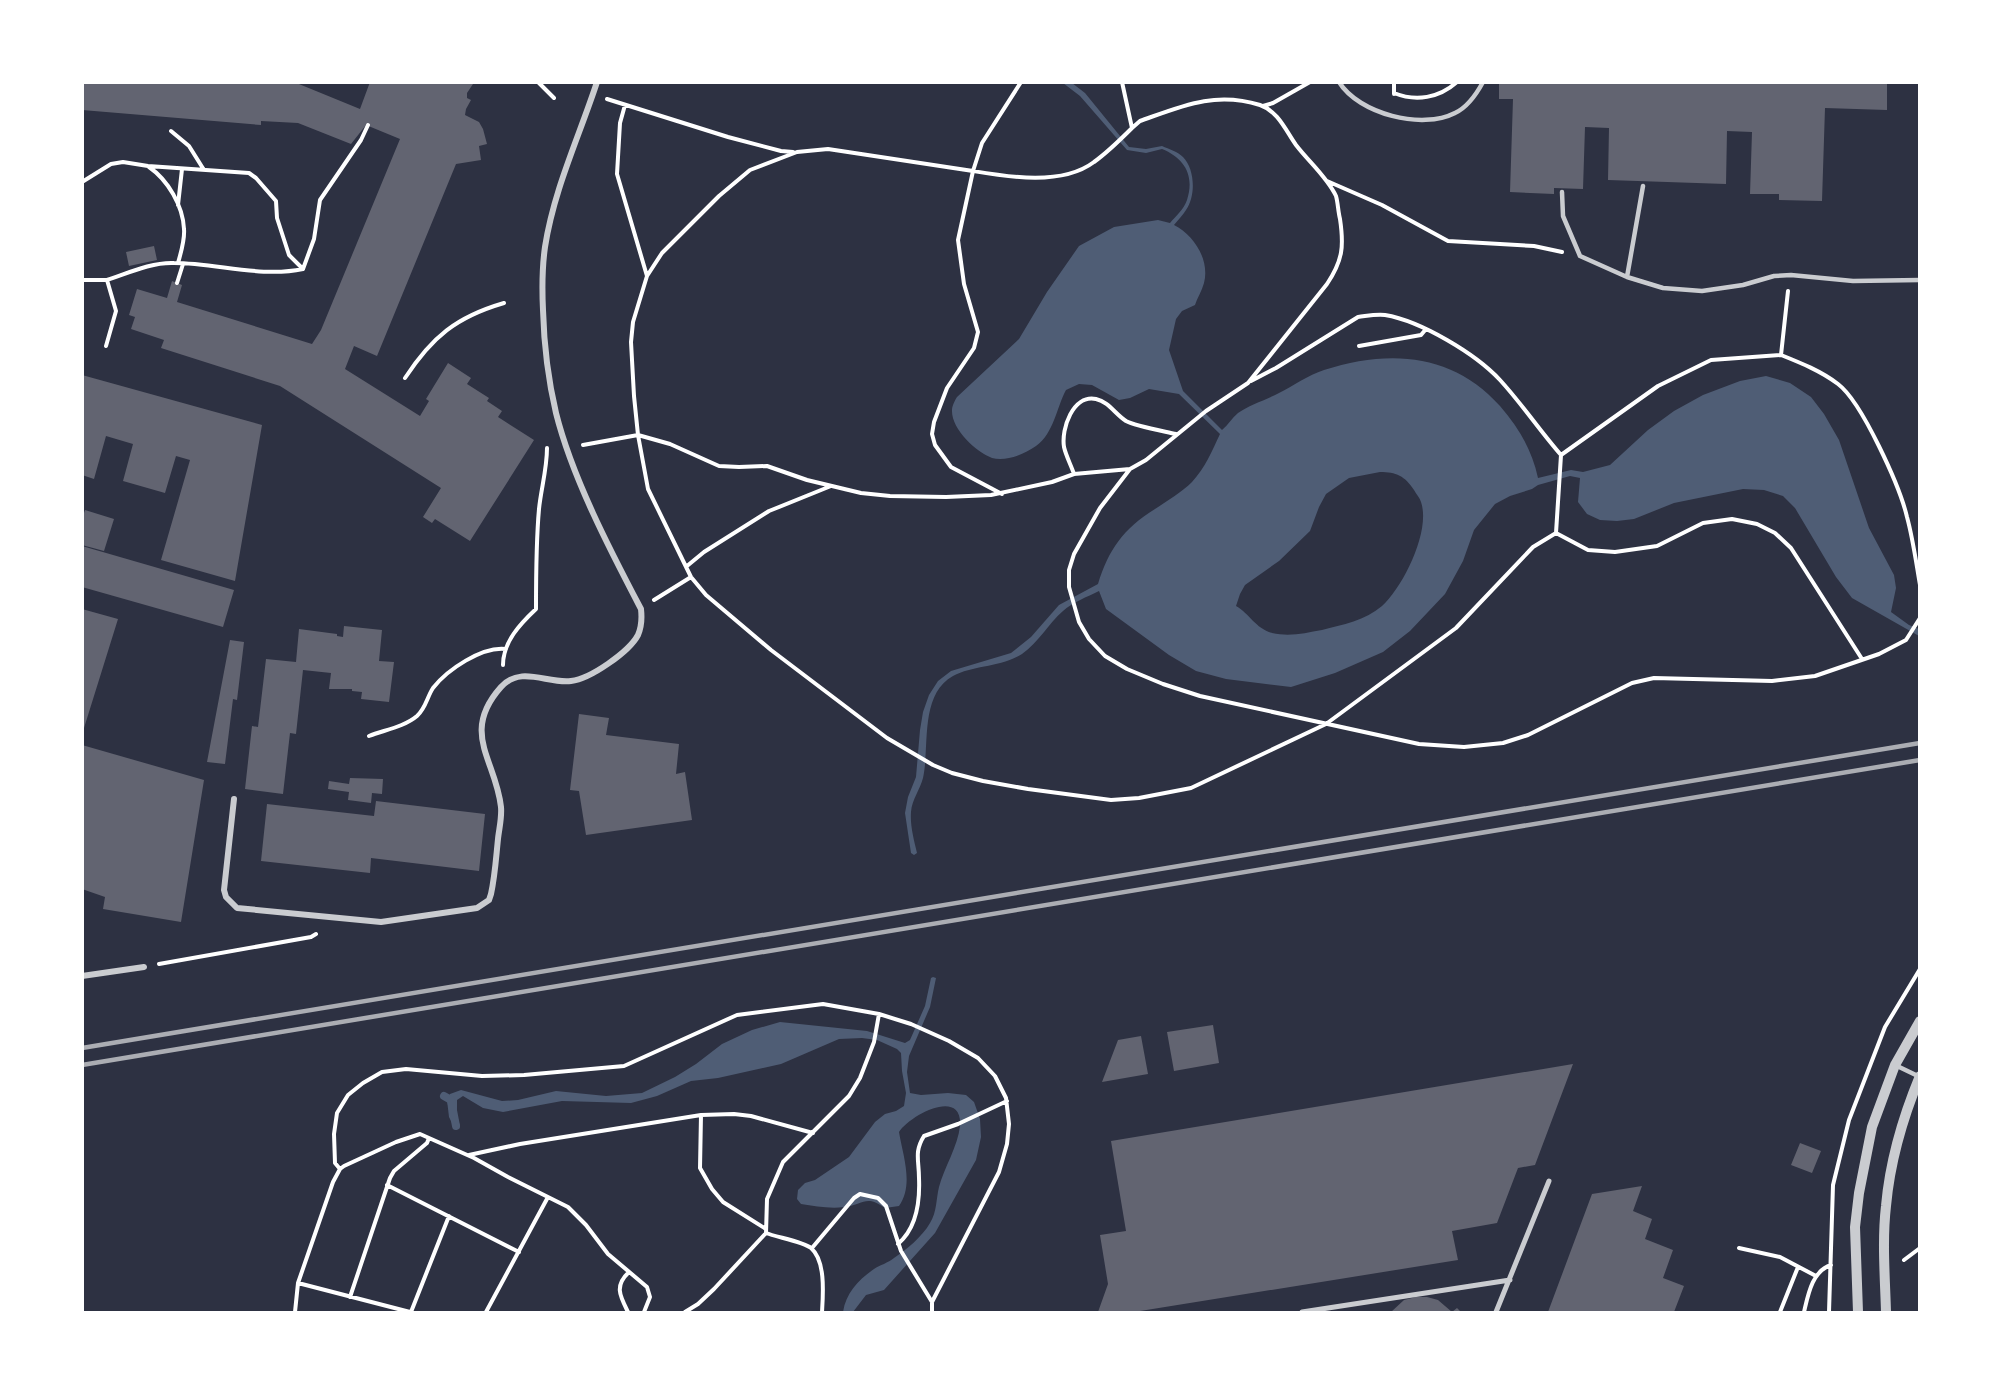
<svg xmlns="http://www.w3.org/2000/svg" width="2002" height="1395" font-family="'PT Serif',serif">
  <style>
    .water { fill: #4f5d75; fill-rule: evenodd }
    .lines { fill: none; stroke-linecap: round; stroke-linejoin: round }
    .stream { stroke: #4f5d75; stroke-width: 8 }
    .building { fill: #626471 }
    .path { stroke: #fff; stroke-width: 4 }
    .service { stroke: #caccd0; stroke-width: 4.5 }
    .pedestrian { stroke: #caccd0; stroke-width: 5 }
    .minor { stroke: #caccd0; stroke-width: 6 }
    .tertiary { stroke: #caccd0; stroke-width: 10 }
    .rail { stroke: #abadb3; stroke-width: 4.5 }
  </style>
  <rect width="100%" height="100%" fill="#2d3142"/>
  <!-- water -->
  <path class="water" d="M1063,83H1072L1085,93L1129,147L1146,149L1162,146C1169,149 1178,152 1183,157C1195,169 1196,196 1186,210C1183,215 1178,220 1174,225C1194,235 1210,260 1204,283C1202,291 1197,298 1195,305L1182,311L1176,319L1169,350L1183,391L1222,430C1228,425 1232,418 1238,413C1249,405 1266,400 1279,393C1293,386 1308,375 1324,370C1389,349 1453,353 1500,406C1519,428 1532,450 1538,478L1571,470L1583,472L1610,465L1648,430L1674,411L1703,395L1740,381L1766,376L1790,383L1811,397L1824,414L1839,440L1869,528L1894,575L1896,588L1891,612L1909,625L1919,629V636L1852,598L1836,577L1795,508L1783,496L1764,490L1743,489L1674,503L1634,519L1617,521L1600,520L1587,514L1578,502L1580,478L1570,476L1538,485L1532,489L1510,496L1495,504L1474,530L1463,561L1445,594L1410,631L1383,652L1335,673L1291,687L1226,679L1196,671L1169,655L1106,609L1099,591C1087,597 1073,602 1063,611C1048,624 1039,642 1022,654C999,668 973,665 953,676C919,695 930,747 923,778C920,790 912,799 911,812C910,826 914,840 917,853L914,855L911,853L905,813L908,797L916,777L920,730L923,712L929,695L938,681L951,671L1011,653L1031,637L1059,605L1098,584C1109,549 1123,529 1155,509C1167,501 1182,492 1192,482C1205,468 1212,451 1220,434L1179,394L1149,389L1130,398L1119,400L1092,385L1079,384L1066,390C1056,409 1054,433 1036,446C1025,454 1006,462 992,458C976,452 951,429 952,410C952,406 955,400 957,397L1019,339L1047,292L1079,246L1114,227L1158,220L1170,223C1176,216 1184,209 1187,200C1195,175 1184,158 1162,149L1146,153L1127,150L1080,96ZM1380,472C1396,472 1405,476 1414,490C1416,494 1420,498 1421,502C1431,531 1403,587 1382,606C1366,620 1342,625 1322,630C1305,633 1290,637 1272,633C1255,628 1250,614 1236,606L1240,594L1245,585L1279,561L1310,531L1319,507L1326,494L1349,478Z
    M933,977L936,978L930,1007L909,1056L907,1072L910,1093L921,1095L948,1093L966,1095L974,1102L980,1119L981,1137L976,1160L935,1233L884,1290L866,1295L853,1312H843C846,1293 858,1280 874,1269C880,1265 888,1263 894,1258C907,1249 922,1237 930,1223C937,1212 936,1199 939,1187C944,1168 958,1146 960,1126C963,1087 910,1115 899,1132C903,1156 914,1185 899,1206L885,1208C865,1194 864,1205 844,1207C830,1209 815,1206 801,1204L797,1199L798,1190L805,1183L815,1180L849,1157L875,1122L885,1114L896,1111L904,1106L906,1093L902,1071L901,1053L897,1049L877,1040L862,1038L839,1039L781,1064L718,1078L691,1081L657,1096L631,1103L562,1101L503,1112L483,1108L463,1096L457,1100V1115L460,1126L453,1125L449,1117L447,1100L450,1094L461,1090L502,1101L518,1100L556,1091L606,1096L642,1093L675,1077L696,1064L722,1044L752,1030L780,1022L867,1031L905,1043L910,1040L925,1006L931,978Z"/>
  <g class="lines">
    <!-- stream -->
    <path class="stream" d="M444,1096L451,1100L456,1126"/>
  </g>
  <!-- building -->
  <path class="building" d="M82,82H294L360,109L370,82L473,84L467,93V98L471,100L466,109L465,115L479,122L483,129L487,144L479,146L481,160L456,164L377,356L354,346L345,369L420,416L429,401L426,399L448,363L471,378L467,384L489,398L487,401L502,411L498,417L534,440L470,541L435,519L432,523L423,517L441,488L280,386L161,348L164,340L131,329L135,317L129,315L137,289L167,298L172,281L182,285L177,302L312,344L321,330L400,139L366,125L351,144L298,123L261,121V125L82,110Z
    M1499,82H1887V110L1825,108L1822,201L1779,200V194H1750L1752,132L1727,131L1726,184L1608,180L1609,128L1585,127L1583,189L1554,188V194L1510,192L1513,99H1499Z
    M154,246L157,260L129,266L126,252Z
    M82,375L262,425L235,581L161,560L190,460L176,456L165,493L123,481L133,444L106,436L94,479L82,475Z
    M85,510L114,519L104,551L82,545V519Z
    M82,546L234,590L223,627L82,587Z
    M82,609L118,619L84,728H82Z
    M344,626L382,630L379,661L394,662L389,702L361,699L362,692L352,691V689H329L331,673L303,670L296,734L290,733L283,794L245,789L252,726L258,727L266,659L296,662L299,629L337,634V636L343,637Z
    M230,640L244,642L237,700L233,699L225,764L207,762Z
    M579,714L609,718L606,735L679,744L676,774L685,772L692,820L586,835L579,791L570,790Z
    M82,745L204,780L181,922L103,909L105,897L82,889Z
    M350,778L383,779L382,794L372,793L371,803L348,800L349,792L328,789L329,781L349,784Z
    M376,801L485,814L479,871L371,858L370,873L261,861L267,804L374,816Z
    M1213,1025L1219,1063L1174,1071L1167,1032Z
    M1141,1036L1148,1074L1102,1082L1118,1040Z
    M1573,1064L1535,1165L1518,1168L1497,1223L1452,1231L1458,1260L1134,1312H1098L1108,1284L1100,1235L1126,1231L1111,1141Z
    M1800,1143L1821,1151L1812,1173L1791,1165Z
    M1642,1186L1633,1211L1652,1219L1645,1239L1673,1250L1663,1278L1684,1286L1674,1312H1548L1592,1194Z
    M1416,1297H1427L1438,1300L1452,1312L1457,1308L1461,1312H1391L1404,1300Z"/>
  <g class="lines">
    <!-- path -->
    <path class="path" d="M538,82L554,98
      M1021,82L982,143L973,171L828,149L797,152L750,170L719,196L662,253L647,276L633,322L631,342L634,396L638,435L648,489L691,577L706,595L771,650L887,738L933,765L952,773L983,781L1028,789L1111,800L1139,798L1191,788L1326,724L1456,628L1533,547L1556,533L1588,550L1615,552L1657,546L1703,523L1732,519L1757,524L1775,533L1791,548L1862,659
      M1394,93C1416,102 1439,98 1457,82
      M1394,94V82
      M607,99L728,137L781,151L793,152
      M625,105L620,123L617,174L647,276
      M1263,106L1273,103L1310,82
      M1132,128L1140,121C1182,106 1215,91 1260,105C1278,111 1286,131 1296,145C1309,162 1327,177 1336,196C1338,203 1338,211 1340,219C1344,246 1343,260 1327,284L1248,383L1206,411L1146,460L1130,469L1100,508L1074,554L1069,570V587L1079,622L1089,639L1105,656L1127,669L1163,684L1200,696L1419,744L1464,747L1503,743L1528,735L1632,683L1654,678L1772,681L1815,676L1879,654L1906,640L1920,618
      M171,131L189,146L204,170
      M149,167C168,180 183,206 184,229C185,240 181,252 178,263
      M1327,181L1382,205L1448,241L1534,246L1562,252
      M82,182L111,164L123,162L148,166L249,173L256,178L276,201L277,218L289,255L303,269
      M178,205L182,169
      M82,280H107
      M177,283L183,264
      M106,346L116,311L107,280C128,273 152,262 174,263C217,263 261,278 303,269L314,239L320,200L361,140L368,125
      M1359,346L1421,335L1426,329
      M1781,355C1801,363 1821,371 1838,384C1862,402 1900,487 1907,517C1913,539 1916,562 1920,585
      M405,378C432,337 456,317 504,303
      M1251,381L1276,368L1358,317C1367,316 1375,314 1385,315C1421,321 1476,354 1500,380C1522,404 1540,431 1561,455L1556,533
      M583,445L638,435L670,444L719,466L739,467L767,466L807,480L861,493L890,496L946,497L991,495L1052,482L1074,474L1130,469
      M1561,455L1658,386L1711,360L1781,355L1788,291
      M1074,474C1071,465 1066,456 1064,447C1061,429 1073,394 1096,399C1109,402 1115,414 1126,421C1135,426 1163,431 1176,434
      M1002,494L951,467L935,445L932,434L934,422L947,388L974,348L978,332L964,284L958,240L973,171C1009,177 1062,186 1094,162C1108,152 1120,140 1132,128L1122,82
      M687,566L704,552L769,511L831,486
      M654,600L691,577
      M503,665C503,642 520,624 536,609C536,576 536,542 539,509C541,489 547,469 547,448
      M369,736C384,730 404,727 417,716C426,708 427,697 433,688C447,670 482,646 506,649
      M159,964L311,937L316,934
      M701,1115L700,1168L712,1189L723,1202L766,1229
      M469,1155L520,1144L701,1115L734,1114L751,1116L813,1133
      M340,1169L344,1166L396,1142L420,1134L474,1158L508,1177L568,1207L586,1225L608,1254L647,1287L650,1297L644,1312
      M387,1185L519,1252
      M766,1233C776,1237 804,1242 811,1248C826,1261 823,1295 822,1312
      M898,1244C917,1228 920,1201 919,1178C919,1160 914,1152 924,1136L958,1124L1007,1101
      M812,1248L854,1198L860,1194L878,1198L886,1206L901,1251L932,1302V1312
      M1739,1248L1780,1257L1816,1276
      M1904,1260L1920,1248
      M298,1283L410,1312
      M350,1297L390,1178L394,1171L427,1143L429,1138
      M295,1312L298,1283L333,1182L340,1169L335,1163L334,1134L337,1113L348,1095L363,1083L382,1072L406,1069L482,1076L524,1075L624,1066L737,1015L823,1004L879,1014L911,1024L949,1041L978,1058L995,1076L1006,1098L1009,1124L1007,1144L999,1172L932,1302
      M411,1312L449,1216
      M486,1312L548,1197
      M628,1312C620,1296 614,1286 629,1272
      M685,1312L698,1304L714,1289L766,1233L767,1199L783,1162L849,1096L860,1078L874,1042L879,1014
      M1780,1312L1798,1267
      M1804,1312C1808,1295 1812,1271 1831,1265
      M1829,1312L1833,1185L1849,1120L1885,1027L1920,969"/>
    <!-- service -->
    <path class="service" d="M1339,82C1359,114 1422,130 1455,113C1468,107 1476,95 1483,82
      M1562,192L1563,216L1580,256L1627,277L1663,288L1702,291L1743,285L1774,276L1791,275L1853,281L1920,280
      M1627,277L1643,186
      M1895,1065L1920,1077"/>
    <!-- pedestrian -->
    <path class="pedestrian" d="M1302,1312L1510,1280
      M1496,1312L1549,1181"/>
    <!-- minor -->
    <path class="minor" d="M234,799L224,890L226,897L237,908L381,922L477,908L489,900L491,894C495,876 496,858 498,839C499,829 502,818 501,807C496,760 460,733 501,687C521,665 547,684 571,681C590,679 629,652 638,635C642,626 642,618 641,609C610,550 572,477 556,413C548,379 544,345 543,310C542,289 542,268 545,247C554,189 579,137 597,82
      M82,976L144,967"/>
    <!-- tertiary -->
    <path class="tertiary" d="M1858,1312L1855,1227L1859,1193L1872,1127L1895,1065L1920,1021
      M1886,1312C1885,1277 1882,1241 1886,1206C1890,1161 1903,1117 1920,1076"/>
    <!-- rail -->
    <path class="rail" d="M82,1048L1920,743
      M82,1065L1920,760"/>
  </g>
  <!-- border -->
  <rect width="2002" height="1395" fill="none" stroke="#ffffff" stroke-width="168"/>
</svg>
